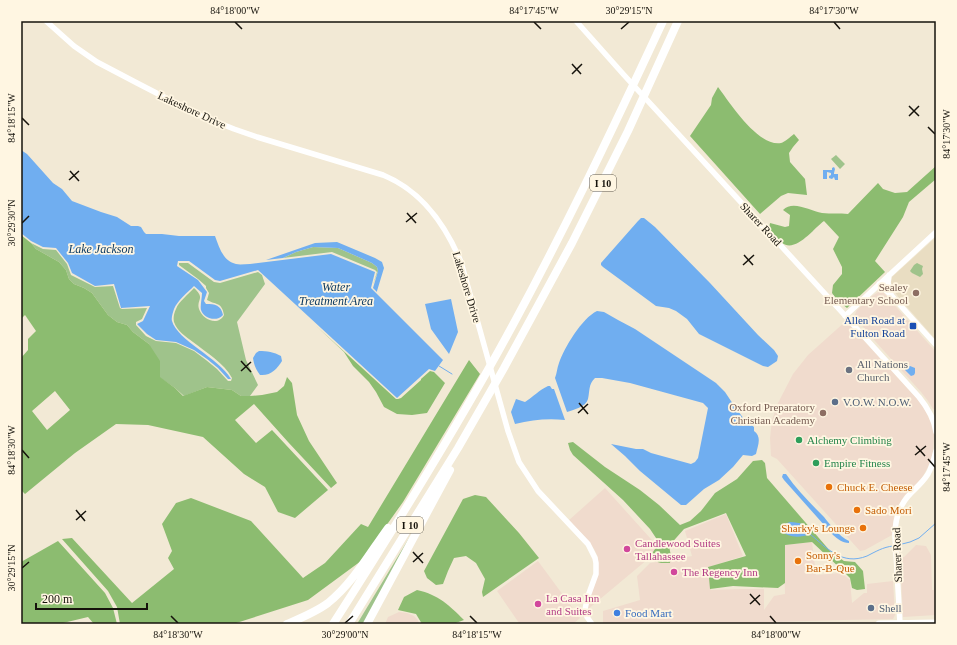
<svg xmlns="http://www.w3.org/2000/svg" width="957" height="645" font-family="Georgia,serif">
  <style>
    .commercial { fill: #f0dbcd }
    .built { fill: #e9ddc2 }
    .green { fill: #9fc38b }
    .forest { fill: #8cbc70; fill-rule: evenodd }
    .water { fill: #70aef0 }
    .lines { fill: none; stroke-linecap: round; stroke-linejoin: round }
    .stream { stroke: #70aef0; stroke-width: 1 }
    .minor { stroke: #fff; stroke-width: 5.5 }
    .major { stroke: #fff; stroke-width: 7 }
    .highway { stroke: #fff; stroke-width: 8 }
    .ticks { fill: none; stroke: #16130c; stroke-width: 1.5 }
    .education-dot { fill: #8d6e63; stroke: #fff6e2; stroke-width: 1.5 }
    .transit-dot { fill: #1a4fb4; stroke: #fff6e2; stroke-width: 1.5 }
    .worship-dot { fill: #6b7280; stroke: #fff6e2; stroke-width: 1.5 }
    .service-dot { fill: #5c6f8a; stroke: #fff6e2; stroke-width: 1.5 }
    .leisure-dot { fill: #2e9e5b; stroke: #fff6e2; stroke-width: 1.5 }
    .food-dot { fill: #e8710a; stroke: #fff6e2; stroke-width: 1.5 }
    .hotel-dot { fill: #d1479c; stroke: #fff6e2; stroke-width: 1.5 }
    .shop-dot { fill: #3f7fe0; stroke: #fff6e2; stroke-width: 1.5 }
    .labels { text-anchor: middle; stroke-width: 3.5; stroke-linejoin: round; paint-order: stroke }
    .shield { fill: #fff6e2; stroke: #5c574c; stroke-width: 1 }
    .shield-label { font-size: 10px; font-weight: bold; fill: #16130c }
    .street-label { font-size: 11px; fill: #16130c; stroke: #fff6e2 }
    .education-label { font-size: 11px; fill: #785e54; stroke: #fff6e2; text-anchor: end }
    .transit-label { font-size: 11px; fill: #164399; stroke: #fff6e2; text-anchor: end }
    .worship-label { font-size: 11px; fill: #5b616d; stroke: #fff6e2; text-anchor: start }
    .service-label { font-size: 11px; fill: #4e5e75; stroke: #fff6e2; text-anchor: start }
    .leisure-label { font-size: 11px; fill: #27864d; stroke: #fff6e2; text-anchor: start }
    .food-label { font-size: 11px; fill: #c56008; stroke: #fff6e2; text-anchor: start }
    .hotel-label { font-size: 11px; fill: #b23c85; stroke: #fff6e2; text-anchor: start }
    .shop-label { font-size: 11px; fill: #366cbe; stroke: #fff6e2; text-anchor: start }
    .water-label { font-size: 12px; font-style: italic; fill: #07365f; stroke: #fff6e2 }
    .neatline { fill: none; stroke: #16130c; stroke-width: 1.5 }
    .ticks-label { font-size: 10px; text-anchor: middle; fill: #16130c }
  </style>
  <rect width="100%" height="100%" fill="#f2e9d5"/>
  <!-- commercial -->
  <path class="commercial" d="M880,291H882L936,352V410L933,409L928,401L921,392L875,341L854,316L857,310L872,296Z
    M846,321L919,401L926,412L932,425L934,435L933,451L931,461L922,478L904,496L900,503L894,515L892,535L865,550L860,551L777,459L771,456L770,438L772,420L778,403L793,374L808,355Z
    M605,488L660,549L587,610L598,557L594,549L588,541L569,520Z
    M726,514L743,556L706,568L710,580L711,590L741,589H764V610L774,596L785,594L784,545L812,542L816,575L841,573L845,576L850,580L852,603L864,593H867V584L893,581L895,615L893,619L843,620L698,624H603V611L640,600L637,576L650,563L692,556L685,531Z
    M916,545L926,546L931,555L932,590H934L936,558V615L903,617L900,557H904Z
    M538,561L580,618L573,624H518L519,623L497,591Z
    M399,612L407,613L414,616L417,619L420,624H385L388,617Z"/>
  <!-- built -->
  <path class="built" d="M936,237V340L899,298L893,289L891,282L892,277Z"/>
  <!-- green -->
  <path class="green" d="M836,155L845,164L840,169L831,159Z
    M31,243L43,249L56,250L67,264L71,275L95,287L113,286L120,308L122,309L147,308L142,319L136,322V325L146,336L156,341L176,343L194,351L206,360L217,369L228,381H231L232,378C224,363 207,353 193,342C186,337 177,331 174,322C173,318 174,313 176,309C179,301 188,295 194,288C206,299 196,299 199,309C202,319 218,327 224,315C222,302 216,305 207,300L209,293L206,288V286L198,279L179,265V263H188L214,282L220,283L258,272L262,275L265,284L237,322L246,360L258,385L250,396H241L232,390L207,387L184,396L175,388L159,377L149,344L133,332L127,325L117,322L108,315L92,293L84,288L74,284L69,279L66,270L59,262L36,249Z
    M313,247L338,248L372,263L377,267L378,271L373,285L377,272L375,270L332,252L283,258L296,252Z
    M917,263L923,266L922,269L923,274L920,277L912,273L910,271L914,265Z
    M423,515L364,624H357Z"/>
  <!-- forest -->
  <path class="forest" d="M718,87C730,103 758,147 781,143C785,142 790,137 794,134L799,140L793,147L789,153L790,162L805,179L807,195L788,193L781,196L760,214L690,136L711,105L712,98Z
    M936,166V179L909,202L903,217L875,261L885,272L847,308L837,300L832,293L833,285L842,274V267L833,249L839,237L824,221C813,229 796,253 782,243C777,239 773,233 769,228L770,223L785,227L789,226L790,215L783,210C793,200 810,211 822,213C831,214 840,213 848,214L878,183L883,189L895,193L907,192Z
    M21,235L31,243L36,249L59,262L66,270L69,279L74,284L84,288L92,293L108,315L117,322L127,325L133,332L149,344L160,361V377L175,388L183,396L207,387L232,390L241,396H250L262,395L277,392L284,386L287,377L292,383L297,415L309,441L337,483L331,488L288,442L254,404L235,420L256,443L272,430L328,490L295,518L278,512L265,487L244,474L203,437L148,425L116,424L75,453L25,494L21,490V358L28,350V339L36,331L25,315L21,319ZM55,391L70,410L47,430L32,411Z
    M314,324L396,399H398L401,398L421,380V379L430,371L434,372L445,383L427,413L412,415L397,414L384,407L376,392L369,382L353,366L344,352Z
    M469,360L480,374L403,502L361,561L308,600L233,624H120L117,607L108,591L62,539L72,538L132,603L174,569L168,558L172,551L162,524L176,503L191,498L251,521L303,578L325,563L361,524L368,527Z
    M573,442L605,467L640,490L659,505L680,525L690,521L701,511L715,493L737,479L753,461L762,460L765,463L767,478L831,552L844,561L855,562L863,571L865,589L857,590L852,588L850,578L842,570L812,542L785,545V583L778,588L733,586L710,589L708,567L746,556L726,513L684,529L669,546L671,556L670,563H661L654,561L651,555L657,546L656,538L650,529L623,500L573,455L570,450L568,443Z
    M475,495L486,497L519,533L539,558L483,597L482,592L485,579L476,563L466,556L454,558L448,571L443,584L436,585L427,578L424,571L463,499Z
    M58,541L105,593L113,608L117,624H94L88,617L63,623L61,624H21V562Z
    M417,590C439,595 449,605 464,620L453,624H422L416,614L398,610L404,597Z"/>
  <!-- water -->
  <path class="water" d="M21,150L27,154L53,183L62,189L72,201L101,212L117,217L131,226H138L141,227L144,232L146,234H162L179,236H215C219,247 223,261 236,264C240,265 245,264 250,264L331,254L375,272L371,288L443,360L435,371L429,369L397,398L258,270L220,281L215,280L189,261H178L177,266L198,280L207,292L204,301L206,304C215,304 221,305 223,315C217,322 204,319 201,310C200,306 202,298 202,293L194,286C188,292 177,301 174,309C173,312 171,318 172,321C177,340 219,358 231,379H228L218,368L207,359L194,350L176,342L156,340L147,334L137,324L143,321L150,306L121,308L114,284L95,286L72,273L68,263L56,248L43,247L31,241L21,233Z
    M834,167L835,169L834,173V174H838V180H835L834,177L832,179L829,178V176L831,175V173L827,172V179H823V170H832V168Z
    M641,218H644L655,227L710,283L758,335L774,350L778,356L777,361L768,367L763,366L699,334L687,319L676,311L669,308L656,306L603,267L601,265V263L638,221Z
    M337,242L375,258L382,262L384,268L377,291V292L373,288L378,271L377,267L372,263L338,248L313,247L296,252L283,258L266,260L315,243Z
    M451,299L458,332L449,354L431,329L425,304Z
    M597,311L604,312L618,320L635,329L716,383L725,392L735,407L744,419L754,427V431C762,437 758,445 756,454L752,456L743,455L733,467L719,480L704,489L686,505H681L640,471L625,456L611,444L636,449H643L651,453L691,464L695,462L698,458L708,408L703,403L630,383L602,378H595C588,385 590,391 588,399C586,407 573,410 567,412L555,378C557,373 557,368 559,363C564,348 582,318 597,311Z
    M259,351C267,351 274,352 281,356L282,361C277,369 271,376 260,375C256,370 254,365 253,358L256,353Z
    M907,366H910L915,368V373L914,375L911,376L905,370V368Z
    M548,386H550L552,389H554L565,420C547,418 532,420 515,424L511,412L516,399L525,402C533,397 539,390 548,386Z
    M783,474H786C797,490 811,504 824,517C831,526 839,536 849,541V543C842,543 838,539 833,535L784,480L782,477Z
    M790,522C800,523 807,523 810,534C800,538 789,538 781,531L782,525Z"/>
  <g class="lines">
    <!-- stream -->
    <path class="stream" d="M439,366L452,374
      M810,534C827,548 842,566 867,556C875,552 883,547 893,546
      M898,545L910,542L919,538L936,523"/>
    <!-- minor -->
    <path class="minor" d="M46,21L74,46L97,62L137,83L199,115L234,129L257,137L383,175C422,191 445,224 461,262L508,431L519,462L538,491L588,544L595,558L596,563V574L588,596L585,609L587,617L592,624
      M576,21L624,75L839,309L919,397C928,408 934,418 936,432
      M889,275L888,283L891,294
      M879,284L891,295L936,345
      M845,316L936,232
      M900,624L895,535C895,519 899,505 911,493C917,487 923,482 928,474C932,467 934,459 936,451"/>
    <!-- major -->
    <path class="major" d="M879,624L936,623"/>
    <!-- highway -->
    <path class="highway" d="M287,624C301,618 316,612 328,603C353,583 369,554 388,528
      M333,624C390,535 446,445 498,352C558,244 611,133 663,21
      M349,624L458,448L504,368L572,243L628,131L678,21
      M367,624L450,470"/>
  </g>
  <!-- ticks -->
  <path class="ticks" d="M235,22L242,29M534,22L541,29M834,22L840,29M621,29L629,22M572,64L581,74M572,74L582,64M909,106L919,116M909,116L919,106M22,118L29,125M928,127L935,134M70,171L79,181M69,180L79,171M407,213L416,223M406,222L417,213M22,223L29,216M744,255L753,265M743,265L754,255M241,361L251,372M241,371L251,362M579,403L588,414M578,413L588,404M916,446L925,456M22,450L29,458M915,455L926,446M928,459L935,467M76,510L85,521M76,520L86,511M413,552L423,563M413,562L423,553M22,568L29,562M750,594L760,605M750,604L760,595M171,616L178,623M470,616L477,623M770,616L776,623M345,623L353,616"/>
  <!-- markers -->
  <g class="education-dot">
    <circle cx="916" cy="293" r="4"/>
    <circle cx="823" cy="413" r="4"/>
  </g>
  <rect class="transit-dot" x="909" y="322" width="8" height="8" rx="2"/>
  <circle class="worship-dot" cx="849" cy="370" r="4"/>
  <g class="service-dot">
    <circle cx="835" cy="402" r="4"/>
    <circle cx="871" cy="608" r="4"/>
  </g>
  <g class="leisure-dot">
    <circle cx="799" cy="440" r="4"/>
    <circle cx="816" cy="463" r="4"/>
  </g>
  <g class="food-dot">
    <circle cx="829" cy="487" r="4"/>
    <circle cx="857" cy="510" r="4"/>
    <circle cx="863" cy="528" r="4"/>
    <circle cx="798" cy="561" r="4"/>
  </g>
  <g class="hotel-dot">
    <circle cx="627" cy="549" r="4"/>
    <circle cx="674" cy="572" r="4"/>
    <circle cx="538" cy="604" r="4"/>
  </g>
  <circle class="shop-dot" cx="617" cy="613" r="4"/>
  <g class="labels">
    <!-- shield labels -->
    <g class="shield">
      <rect x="590" y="175" width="26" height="16" rx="3"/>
      <rect x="397" y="517" width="26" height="16" rx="3"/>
    </g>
    <g class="shield-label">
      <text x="603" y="187">I 10</text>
      <text x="410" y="529">I 10</text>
    </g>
    <!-- street labels -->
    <g class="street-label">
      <text transform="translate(192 110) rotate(25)" y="4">Lakeshore Drive</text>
      <text transform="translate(761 224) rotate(47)" y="4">Sharer Road</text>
      <text transform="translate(467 287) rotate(73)" y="4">Lakeshore Drive</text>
      <text transform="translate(897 555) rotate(-92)" y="4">Sharer Road</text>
    </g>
    <!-- education labels -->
    <g class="education-label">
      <text x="908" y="291">Sealey<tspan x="908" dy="13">Elementary School</tspan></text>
      <text x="815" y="411">Oxford Preparatory<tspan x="815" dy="13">Christian Academy</tspan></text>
    </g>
    <!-- transit labels -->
    <g class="transit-label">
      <text x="905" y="324">Allen Road at<tspan x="905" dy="13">Fulton Road</tspan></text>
    </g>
    <!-- worship labels -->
    <g class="worship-label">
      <text x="857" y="368">All Nations<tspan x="857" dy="13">Church</tspan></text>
    </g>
    <!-- service labels -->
    <g class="service-label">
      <text x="843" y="406">V.O.W. N.O.W.</text>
      <text x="879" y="612">Shell</text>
    </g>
    <!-- leisure labels -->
    <g class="leisure-label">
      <text x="807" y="444">Alchemy Climbing</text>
      <text x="824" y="467">Empire Fitness</text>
    </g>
    <!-- food labels -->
    <g class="food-label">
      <text x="837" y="491">Chuck E. Cheese</text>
      <text x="865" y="514">Sado Mori</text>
      <text x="855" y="532" text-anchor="end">Sharky's Lounge</text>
      <text x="806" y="559">Sonny's<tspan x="806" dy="13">Bar-B-Que</tspan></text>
    </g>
    <!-- hotel labels -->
    <g class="hotel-label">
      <text x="635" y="547">Candlewood Suites<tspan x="635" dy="13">Tallahassee</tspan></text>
      <text x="682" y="576">The Regency Inn</text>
      <text x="546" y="602">La Casa Inn<tspan x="546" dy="13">and Suites</tspan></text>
    </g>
    <!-- shop labels -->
    <g class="shop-label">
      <text x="625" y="617">Food Mart</text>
    </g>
    <!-- water labels -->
    <g class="water-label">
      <text x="101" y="253">Lake Jackson</text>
      <text x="336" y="291">Water<tspan x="336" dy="14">Treatment Area</tspan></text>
    </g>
  </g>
  <!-- border -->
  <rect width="957" height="645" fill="none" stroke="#fff6e2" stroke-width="44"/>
  <!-- scale -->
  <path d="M36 603v6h111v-6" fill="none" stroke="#16130c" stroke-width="2"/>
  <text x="42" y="603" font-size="12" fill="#16130c" stroke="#fff6e2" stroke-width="3" paint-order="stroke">200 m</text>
  <rect x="22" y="22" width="913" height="601" class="neatline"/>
  <g class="ticks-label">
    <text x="235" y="14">84°18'00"W</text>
    <text x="534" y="14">84°17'45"W</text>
    <text x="629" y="14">30°29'15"N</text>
    <text x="834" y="14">84°17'30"W</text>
    <text transform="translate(11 118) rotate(-90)" y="4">84°18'15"W</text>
    <text transform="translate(946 134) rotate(-90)" y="4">84°17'30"W</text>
    <text transform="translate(11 223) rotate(-90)" y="4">30°29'30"N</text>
    <text transform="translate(11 450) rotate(-90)" y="4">84°18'30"W</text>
    <text transform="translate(946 467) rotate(-90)" y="4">84°17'45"W</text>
    <text transform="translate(11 568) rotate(-90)" y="4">30°29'15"N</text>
    <text x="178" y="638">84°18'30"W</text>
    <text x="345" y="638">30°29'00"N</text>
    <text x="477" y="638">84°18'15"W</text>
    <text x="776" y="638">84°18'00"W</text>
  </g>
</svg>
